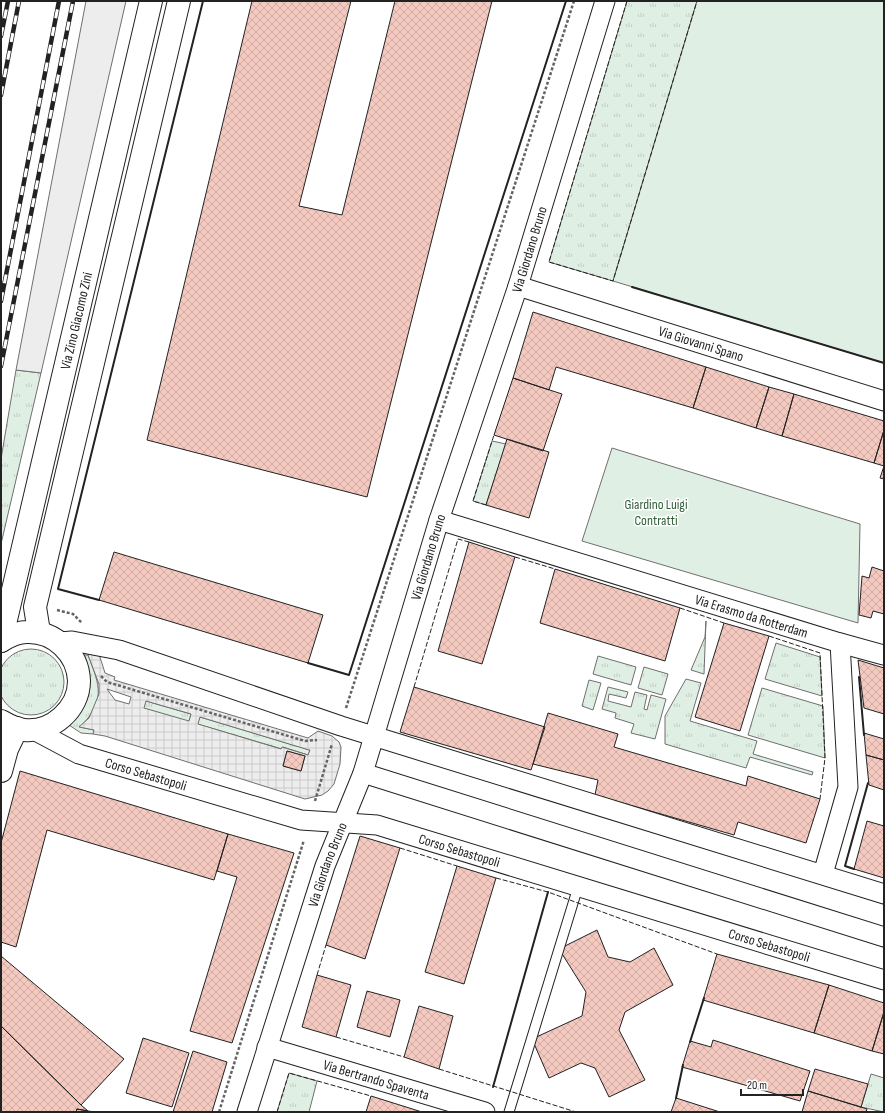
<svg xmlns="http://www.w3.org/2000/svg" width="885" height="1113" font-family="'Sofia Sans Condensed',sans-serif">
  <style>
    .grass { fill: url(#grass-tufts); stroke: #6f6f6f }
    .park { fill: #e0efe3; stroke: #6f6f6f }
    .parking { fill: #ededed; stroke: #6f6f6f }
    .plaza { fill: url(#plaza-grid); stroke: #6f6f6f; fill-rule: evenodd }
    .building { fill: url(#building-cross-hatch); stroke: #222 }
    .lines { fill: none; stroke-linecap: round; stroke-linejoin: round }
    .lane-casing { stroke: #222; stroke-width: 11 }
    .street-casing { stroke: #222; stroke-width: 21 }
    .secondary-casing { stroke: #222; stroke-width: 24 }
    .path { stroke: #646464; stroke-width: 2.5; stroke-dasharray: 3 2; stroke-linecap: butt }
    .lane { stroke: #fff; stroke-width: 9 }
    .street { stroke: #fff; stroke-width: 19 }
    .secondary { stroke: #fff; stroke-width: 22 }
    .rail-casing { stroke: #222; stroke-width: 4.5 }
    .rail { stroke: #fff; stroke-width: 3; stroke-dasharray: 9; stroke-linecap: butt }
    .fence { stroke: #222; stroke-width: 1; stroke-dasharray: 5 2; stroke-linecap: butt }
    .wall { stroke: #222; stroke-width: 2 }
    .labels { text-anchor: middle; stroke-width: 3; stroke-linejoin: round; paint-order: stroke }
    .street-label { font-size: 14px; fill: #222; stroke: #fff }
    .park-label { font-size: 14px; fill: #2f5e38; stroke: #fff }
  </style>
  <defs>
    <pattern id="grass-tufts" width="24" height="20" patternUnits="userSpaceOnUse"><rect width="24" height="20" fill="#e0efe3"/><path d="M3 7l-1-3M5 7V3M7 7l1-3M15 17l-1-3M17 17v-4M19 17l1-3" fill="none" stroke="#c0cdc2"/></pattern>
    <pattern id="plaza-grid" width="8" height="8" patternUnits="userSpaceOnUse"><rect width="8" height="8" fill="#ededed"/><path d="M0 4h8M4 0v8" fill="none" stroke="#cbcbcb"/></pattern>
    <pattern id="building-cross-hatch" width="8" height="8" patternUnits="userSpaceOnUse"><rect width="8" height="8" fill="#f3c9c0"/><path d="M0 0l8 8M0 8l8-8" fill="none" stroke="#d0aca5"/></pattern>
  </defs>
  <rect width="100%" height="100%" fill="#fff"/>
  <!-- grass -->
  <path class="grass" d="M627,1H697L613,281L549,262Z
    M16,370L41,373L1,544V459Z
    M492,441L506,444L486,505L473,501Z
    M706,621L704,674L691,670L705,637Z
    M776,643L820,657L822,696L765,679Z
    M-2 682a33 33 0 1 1 66 0a33 33 0 1 1-66 0Z
    M84,655H88C100,686 106,701 80,727L94,730L93,734L81,733L69,725C93,701 92,687 84,655Z
    M598,656L636,667L631,685L593,674Z
    M644,667L668,674L662,695L638,688Z
    M686,679L701,683L690,721L757,741L753,754L813,772L812,775L750,757L746,768L665,744V716Z
    M589,680L601,683L593,710L582,706Z
    M608,687L628,692L626,698L609,694L608,701L631,707L635,692L647,695L644,709L647,710L651,695L666,699L655,739L631,733L634,724L615,718L616,713L602,709Z
    M762,688L823,706L825,758L748,735Z
    M146,701L191,714L189,722L143,708Z
    M200,717L310,750L308,755L283,747L282,749L197,724Z
    M289,1073L317,1081L309,1112H277Z
    M871,1074L884,1078V1112L861,1107Z"/>
  <!-- park -->
  <path class="park" d="M697,1H884V363L613,281Z
    M612,448L860,524L858,623L582,541Z"/>
  <!-- parking -->
  <path class="parking" d="M86,1H126L41,373L16,370Z"/>
  <!-- plaza -->
  <path class="plaza" d="M98,651L105,673L115,677L114,680L308,738L318,731L332,736L339,742L341,747L340,764L334,784L328,791L322,795L305,799L105,736L93,734L94,730L79,727L89,718L99,694V684L88,655ZM107,689L131,697L129,704L115,700ZM146,701L191,714L189,721L144,708ZM200,717L309,750H310L308,755L282,747L281,749L198,724ZM287,751L305,756L301,771L283,766Z"/>
  <!-- building -->
  <path class="building" d="M252,1H351L299,206L342,215L395,1H492L367,497L147,440Z
    M533,312L706,367L693,408L556,367L549,390L513,378Z
    M706,367L769,387L756,428L693,408Z
    M513,378L562,394L543,451L494,435Z
    M769,387L794,394L782,436L756,428Z
    M794,394L884,421V430L874,463L782,436Z
    M884,430V479L880,478L884,466L874,463Z
    M507,439L549,452L529,518L486,505Z
    M469,542L515,557L482,664L438,651Z
    M114,552L323,615L308,663L99,600Z
    M872,567L884,571V614L873,611L871,618L859,615L862,576L869,578Z
    M555,569L680,608L665,661L540,623Z
    M724,623L769,636L740,731L695,717Z
    M858,660L884,668V714L864,708Z
    M414,687L545,727L531,770L400,732Z
    M548,713L618,734L614,747L746,786L748,776L820,799L806,843L738,822L734,835L595,795L598,780L533,764Z
    M864,733L884,739V760L866,755Z
    M287,751L305,756L301,771L283,766Z
    M866,755L884,760V790L869,785Z
    M20,771L228,834L214,880L47,830L16,947L1,942V843Z
    M867,821L884,826V878L854,869Z
    M228,834L294,853L232,1043L190,1031L237,877L217,871Z
    M360,836L400,848L365,959L326,945Z
    M457,866L496,878L464,984L425,972Z
    M597,930L608,957L630,962L654,948L673,985L625,1012L619,1030L645,1080L609,1097L595,1068L581,1063L549,1078L532,1039L582,1016L586,992L559,949Z
    M717,954L829,985L814,1033L703,1000Z
    M1,956L124,1059L81,1105L1,1026Z
    M317,975L351,985L336,1037L302,1027Z
    M829,985L884,1003V1012L872,1051L814,1033Z
    M367,991L400,1000L390,1037L357,1027Z
    M419,1006L453,1016L439,1069L404,1057Z
    M884,1012V1054L872,1051Z
    M1,1026L81,1105L88,1111L77,1109L76,1112H1Z
    M143,1038L189,1053L172,1107L126,1093Z
    M713,1040L810,1071L800,1101L682,1067L690,1041L711,1047Z
    M193,1051L227,1062L212,1112H173Z
    M815,1069L868,1084L861,1107L808,1091Z
    M808,1091L867,1109L866,1112H802Z
    M371,1096L422,1112H366Z
    M676,1098L720,1112H671Z
    M77,1109L88,1111L95,1112H76Z"/>
  <g class="lines">
    <!-- lane casing -->
    <g class="lane-casing">
      <path id="lane" d="M509,1112L578,887"/>
    </g>
    <!-- street casing -->
    <g class="street-casing">
      <g id="street">
        <path id="s1" d="M518,286L884,401"/>
        <path id="s2" d="M439,520L840,643L848,787L823,874"/>
        <path d="M60,642L72,641L119,650L341,726L884,894"/>
        <path d="M840,643L884,655"/>
        <path id="s3" d="M34,730L79,754L301,820L377,825L884,980"/>
        <path d="M363,773L884,937"/>
        <path id="s4" d="M267,1047L485,1112"/>
        <path id="s5" d="M247,1112L325,866L363,773L439,520L518,286L605,1"/>
      </g>
    </g>
    <!-- secondary casing -->
    <g class="secondary-casing">
      <g id="secondary">
        <path d="M39,632L35,607L179,1"/>
        <path id="s6" d="M1,641L151,1"/>
        <path d="M1,641C9,636 17,632 27,632C54,631 78,653 79,681C79,709 52,733 24,730C15,729 8,725 1,721"/>
        <path d="M1,771L7,749L17,728"/>
      </g>
    </g>
    <!-- path -->
    <path class="path" d="M57,610L73,614L82,623
      M101,676L107,682L305,741L317,740
      M346,708L574,1
      M315,801L332,744
      M219,1112L304,840"/>
    <!-- lane -->
    <use href="#lane" class="lane"/>
    <!-- street -->
    <use href="#street" class="street"/>
    <!-- secondary -->
    <use href="#secondary" class="secondary"/>
    <!-- rail casing -->
    <g class="rail-casing">
      <path id="rail" d="M1,36L8,1
        M1,95L19,1
        M1,301L59,1
        M1,366L73,1"/>
    </g>
    <!-- rail -->
    <use href="#rail" class="rail"/>
    <!-- fence -->
    <path class="fence" d="M627,1L549,262L613,281L697,1
      M486,505L473,501L494,435
      M515,557L555,569
      M680,608L724,623
      M769,636L820,653L825,758L820,799
      M414,687L458,539L469,542
      M400,848L457,866
      M496,878L548,892L717,954
      M317,975L326,945
      M336,1037L404,1057
      M439,1069L576,1112
      M277,1112L289,1073L371,1096"/>
    <!-- wall -->
    <path class="wall" d="M632,287L884,363
      M99,600L58,589L203,1
      M308,663L349,675L566,1
      M859,677L864,735
      M854,869L845,866L868,783
      M690,1042L704,998
      M493,1087L548,892
      M676,1098L683,1065"/>
  </g>
  <g class="labels">
    <!-- street labels -->
    <g class="street-label">
      <text dy="5" stroke="none"><textPath href="#s5" startOffset="908">Via Giordano Bruno</textPath></text>
      <text dy="5" stroke="none"><textPath href="#s6" startOffset="329">Via Zino Giacomo Zini</textPath></text>
      <text dy="5" stroke="none"><textPath href="#s1" startOffset="192">Via Giovanni Spano</textPath></text>
      <text dy="5" stroke="none"><textPath href="#s5" startOffset="584">Via Giordano Bruno</textPath></text>
      <text dy="5" stroke="none"><textPath href="#s2" startOffset="327">Via Erasmo da Rotterdam</textPath></text>
      <text dy="5" stroke="none"><textPath href="#s3" startOffset="121">Corso Sebastopoli</textPath></text>
      <text dy="5" stroke="none"><textPath href="#s3" startOffset="445">Corso Sebastopoli</textPath></text>
      <text dy="5" stroke="none"><textPath href="#s5" startOffset="260">Via Giordano Bruno</textPath></text>
      <text dy="5" stroke="none"><textPath href="#s3" startOffset="769">Corso Sebastopoli</textPath></text>
      <text dy="5" stroke="none"><textPath href="#s4" startOffset="114">Via Bertrando Spaventa</textPath></text>
    </g>
    <!-- park labels -->
    <g class="park-label">
      <text x="656" y="509">Giardino Luigi<tspan x="656" dy="16">Contratti</tspan></text>
    </g>
  </g>
  <!-- border -->
  <rect width="885" height="1113" fill="none" stroke="#222222" stroke-width="4"/>
  <!-- scale -->
  <path d="M741 1089v6h62v-6" fill="none" stroke="#222222" stroke-width="2"/>
  <text x="747" y="1089" font-size="12" fill="#222222" stroke="#ffffff" stroke-width="3" paint-order="stroke">20 m</text>
</svg>
